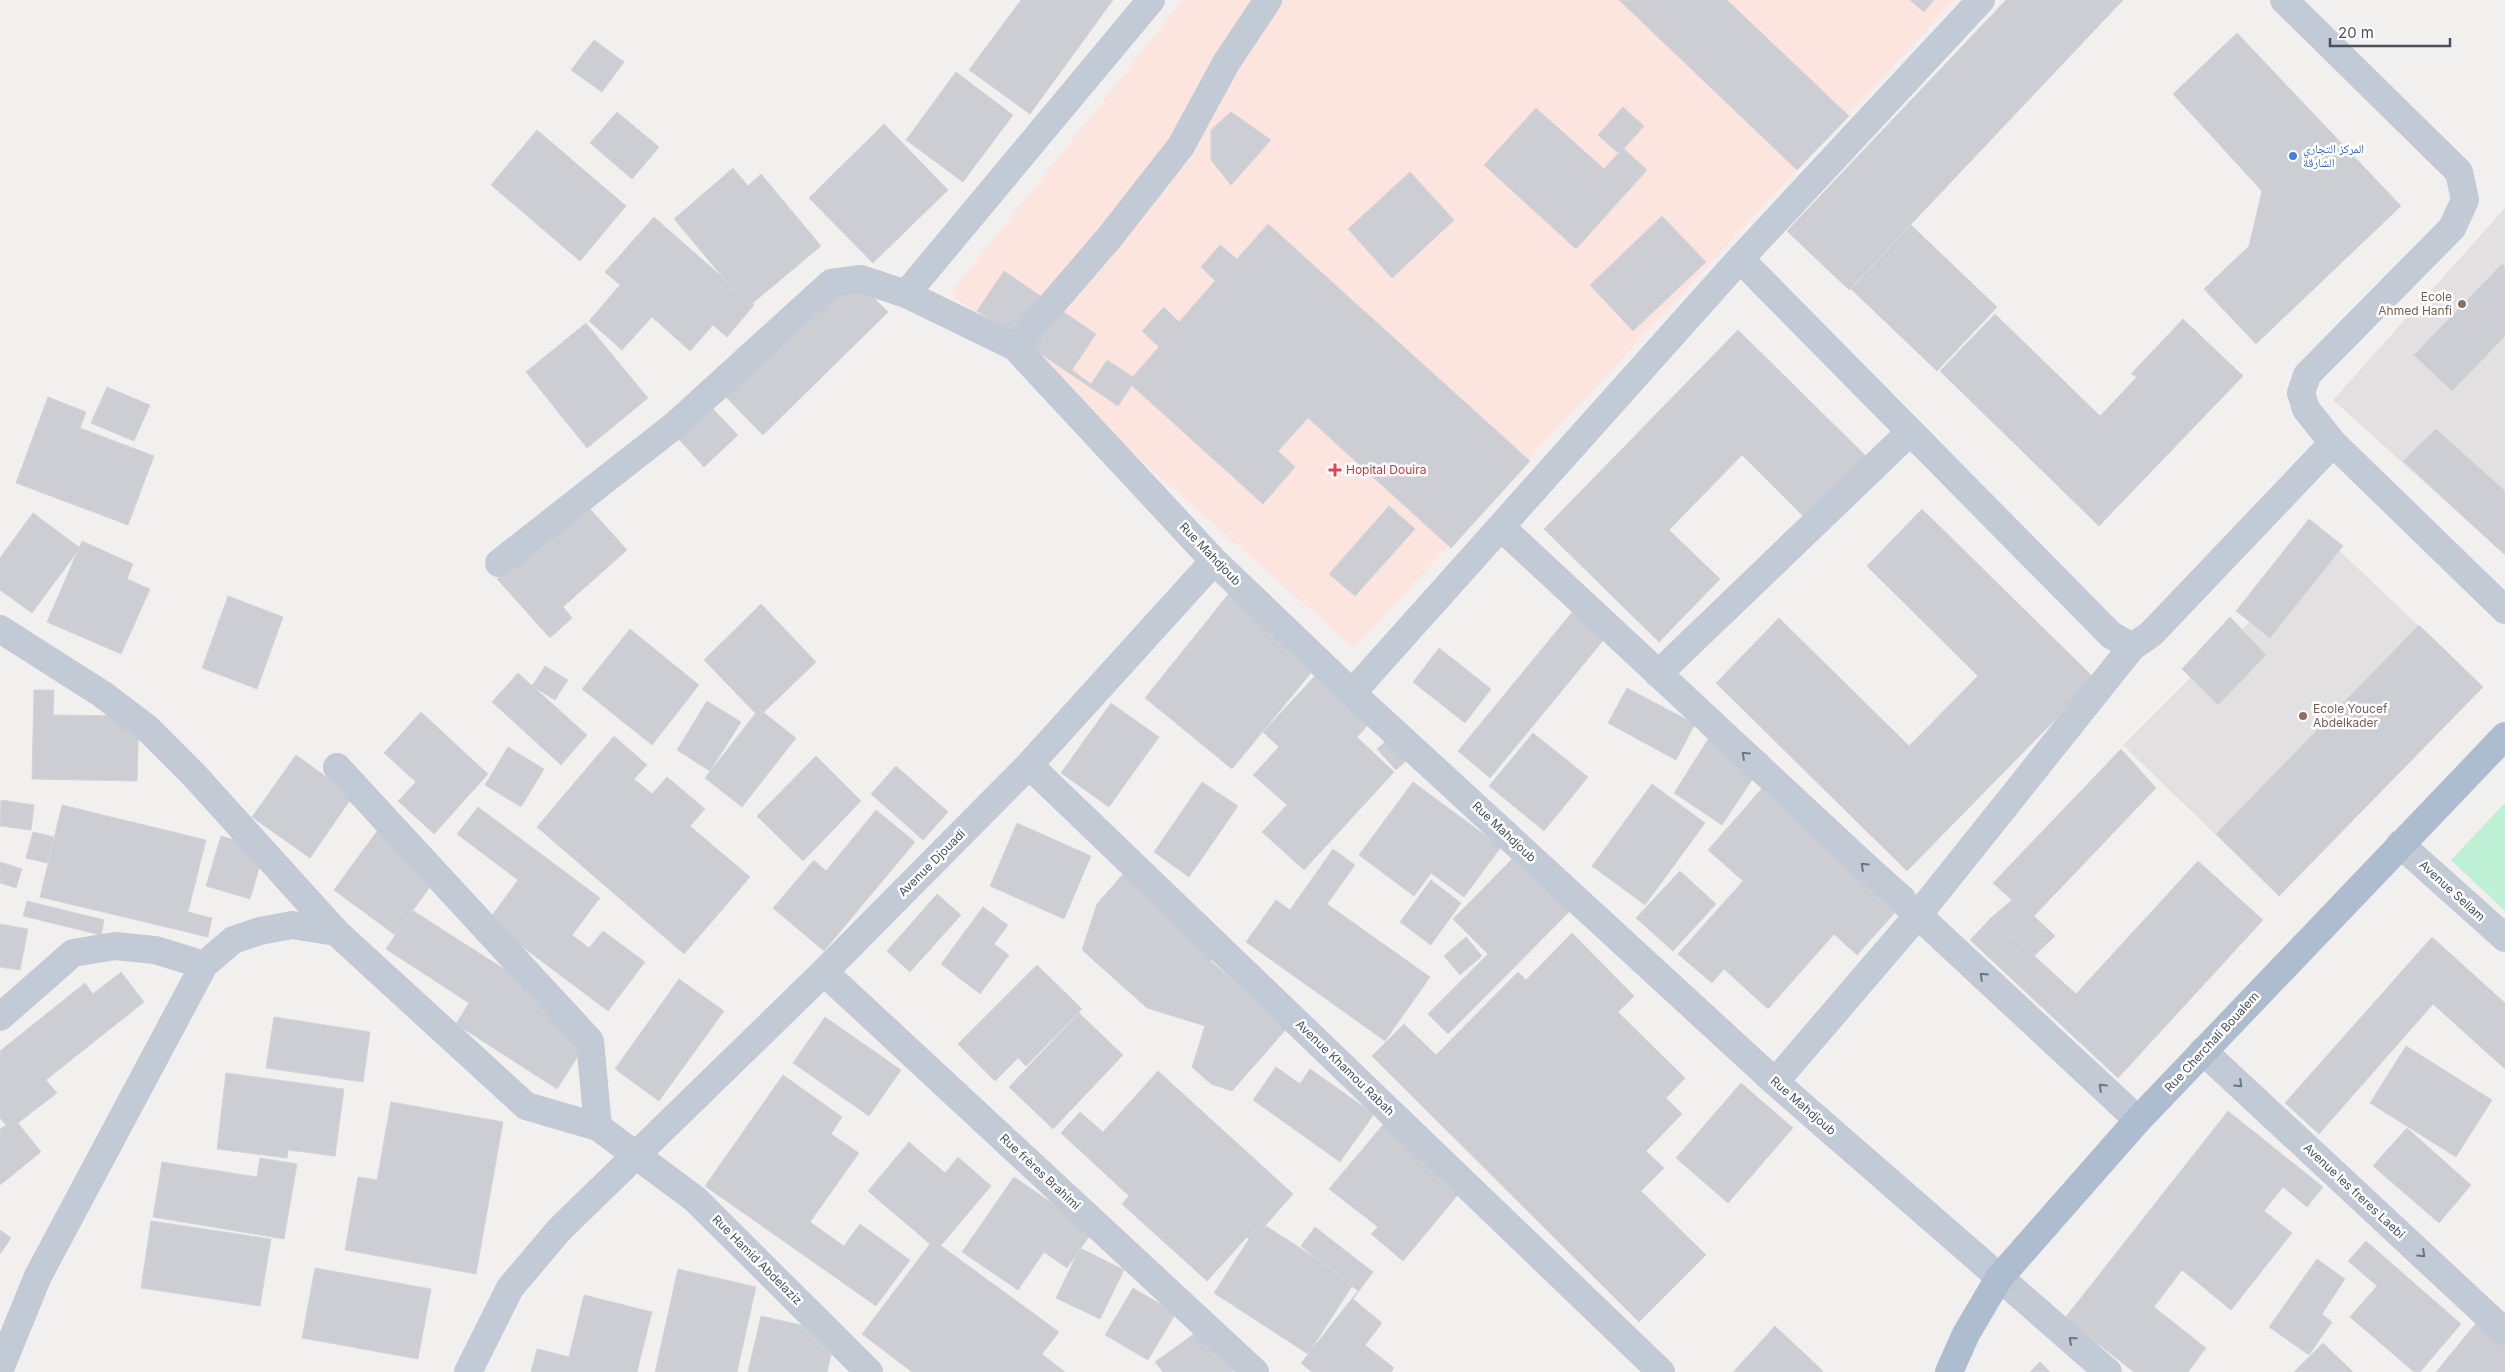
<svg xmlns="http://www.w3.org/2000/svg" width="2505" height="1372" font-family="Inter,'Noto Naskh Arabic',sans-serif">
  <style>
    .education { fill: #e3e0e1 }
    .medical { fill: #fce4df }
    .green { fill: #bdf0d5 }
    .building { fill: #ccced4; stroke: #d3d5db }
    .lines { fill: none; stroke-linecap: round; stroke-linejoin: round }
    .minor { stroke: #c2cad5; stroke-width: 28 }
    .major { stroke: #aebccf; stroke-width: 28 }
    .oneway { stroke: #6c7581 }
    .shop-dot { fill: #3f7fe0; stroke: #fff; stroke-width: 2 }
    .education-dot { fill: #8d6e63; stroke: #fff; stroke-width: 2 }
    .health-dot { fill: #e0444e; stroke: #fff; stroke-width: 2 }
    .labels { text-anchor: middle; stroke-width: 5; stroke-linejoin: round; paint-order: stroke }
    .shop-label { font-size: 12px; fill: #366cbe; stroke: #fff; text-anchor: start }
    .education-label { font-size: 12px; fill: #785e54; stroke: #fff; text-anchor: end }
    .health-label { font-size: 12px; fill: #be3a42; stroke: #fff; text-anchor: start }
    .street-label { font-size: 12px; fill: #47515d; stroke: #fff }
  </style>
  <rect width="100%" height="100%" fill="#f2efef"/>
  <!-- education -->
  <path class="education" d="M2505,208V555L2333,400Z
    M2327,539L2483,687L2279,896L2123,745L2190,678L2182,669L2230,617L2242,630Z"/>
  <!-- medical -->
  <path class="medical" d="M1183,0H1954L1354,648L951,293Z"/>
  <!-- green -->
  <path class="green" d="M2505,803V911L2451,860Z"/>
  <!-- building -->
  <path class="building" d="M1021,0H1113L1030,114L969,70Z
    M1619,0H1727L1849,116L1797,170Z
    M1910,0H1934L1924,12Z
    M2006,0H2123L1849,290L1787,231Z
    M2237,33L2401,206L2256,344L2204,289L2249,246L2262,191L2173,94Z
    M594,40L624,62L602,92L571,70Z
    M956,72L1013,115L963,182L906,140Z
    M1623,107L1644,126L1619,154L1598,135Z
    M1536,108L1604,169L1623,148L1647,170L1576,249L1484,165Z
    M617,112L659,147L632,179L590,143Z
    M1231,112L1271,140L1231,185L1211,160V130Z
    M884,124L948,190L873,263L809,198Z
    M537,130L626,206L580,261L491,185Z
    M733,168L748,186L761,174L821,246L748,307L674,219Z
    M1410,172L1454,220L1392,278L1348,229Z
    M1662,216L1706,262L1633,331L1590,285Z
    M654,217L754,305L727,337L713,325L690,351L652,317L622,350L589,321L620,285L605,272Z
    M1268,224L1530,461L1451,548L1308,418L1278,451L1295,467L1263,504L1128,382L1159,347L1142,331L1164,307L1179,322L1215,281L1201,267L1220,245L1237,259Z
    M1911,225L1997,307L1937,371L1851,289Z
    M2502,264L2505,267V336L2452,391L2414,355Z
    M843,267L888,312L763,435L719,390Z
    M1004,271L1096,334L1072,370L1091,384L1107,360L1136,379L1118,406L977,311Z
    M1995,314L2100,416L2137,377L2131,374L2183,319L2243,376L2099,526L1940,371Z
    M586,323L648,398L587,448L526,372Z
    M1738,330L1871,461L1810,523L1742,455L1669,530L1720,579L1659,642L1544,529Z
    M107,387L150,405L134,441L91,423Z
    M48,397L86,412L80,428L154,456L128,525L16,483Z
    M709,405L738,435L704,467L676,436Z
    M2436,429L2505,491V555L2403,461Z
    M583,501L627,550L563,607L572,618L550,638L497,579Z
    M1389,506L1415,529L1355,596L1329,574Z
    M1922,509L2095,679L1907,871L1716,683L1779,618L1909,746L1978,676L1867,566Z
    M33,513L80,548L32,613L0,590V558Z
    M2309,519L2343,546L2270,638L2236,611Z
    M82,541L133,564L127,579L150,589L121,654L47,622Z
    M1231,591L1319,663L1232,769L1145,698Z
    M228,596L283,617L257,689L202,668Z
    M761,604L816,662L759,717L704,660Z
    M1574,610L1606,637L1490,778L1458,751Z
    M2230,617L2266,655L2218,705L2182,669Z
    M2419,625L2483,687L2279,896L2216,834Z
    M630,629L699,685L652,745L582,689Z
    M1439,648L1491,689L1465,723L1413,682Z
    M1328,662L1381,711L1357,737L1394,772L1304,870L1262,832L1287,805L1253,775L1279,747L1263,732Z
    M545,666L568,680L555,700L532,686Z
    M518,673L587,735L561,765L492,702Z
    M1627,688L1695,724L1676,760L1608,723Z
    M34,690H54L53,715L139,716L137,781L32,779Z
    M707,701L741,722L710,771L677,750Z
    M1111,703L1159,737L1109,807L1061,773Z
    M759,709L796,738L742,807L705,778Z
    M421,712L488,774L434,834L398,801L416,782L384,753Z
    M1718,724L1768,756L1722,825L1674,793Z
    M1533,733L1588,777L1544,831L1489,786Z
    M1394,734L1413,755L1396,770L1377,749Z
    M614,736L647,765L634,779L652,794L667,777L705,809L690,826L750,877L684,954L537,827Z
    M508,747L544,769L521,807L485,785Z
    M2121,749L2156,788L2034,916L2055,936L2034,956L1992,917L2012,900L1993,883Z
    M296,755L353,796L310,858L252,817Z
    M816,756L861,801L803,861L757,816Z
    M896,766L948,812L923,840L871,794Z
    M1772,777L1821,809L1914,891L1857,955L1834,934L1768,1009L1724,969L1712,983L1678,954L1743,881L1708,850Z
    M1202,782L1238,806L1189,877L1154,852Z
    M1413,782L1501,847L1464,897L1431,873L1414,896L1359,855Z
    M1652,784L1705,823L1645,905L1592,866Z
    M1,800L34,805L31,830L0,826Z
    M62,805L206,840L188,912L212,918L208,937L40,897Z
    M478,807L600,898L572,935L589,948L603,931L645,962L608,1011L488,921L518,880L457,834Z
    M876,810L915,842L824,951L773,908L814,860L826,871Z
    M1017,823L1091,856L1064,919L990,886Z
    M380,827L441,872L395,935L334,890Z
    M33,832L54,837L47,863L26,858Z
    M221,836L265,849L250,899L206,886Z
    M1524,847L1579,902L1448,1034L1428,1014L1488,954L1453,919Z
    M1333,849L1355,865L1327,904L1430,977L1385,1041L1246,942L1276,900L1290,910Z
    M2198,861L2263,920L2118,1078L1970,940L1992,917L2076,994Z
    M0,862L22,869L16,888L0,883Z
    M1131,865L1216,943L1211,961L1239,986L1268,995L1295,1019L1232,1091L1211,1084L1192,1067L1205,1026L1147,1008L1082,950L1097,904Z
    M1680,871L1716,904L1673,951L1636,918Z
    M1431,880L1461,903L1431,945L1400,922Z
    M937,894L961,915L910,972L887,951Z
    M27,901L104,920L101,935L23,916Z
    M983,907L1008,925L994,944L1009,955L980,994L941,964Z
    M412,910L596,1028L557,1089L456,1024L469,1003L386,949Z
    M0,924L28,929L20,970L0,967Z
    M1572,933L1634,996L1618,1012L1685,1078L1666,1098L1682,1114L1646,1151L1664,1168L1641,1191L1706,1255L1639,1322L1372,1056L1404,1024L1436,1055L1518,972L1526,980Z
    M1466,937L1482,956L1460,975L1444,956Z
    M2432,937L2505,1003V1069L2433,1004L2319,1134L2285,1103Z
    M1037,965L1082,1009L1026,1066L1018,1058L995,1081L958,1044Z
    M121,972L144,1002L46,1080L57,1093L18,1123L41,1152L0,1185V1129L6,1125L0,1118V1051L85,983L93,994Z
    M679,979L724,1011L659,1101L615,1069Z
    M1079,1013L1123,1055L1053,1129L1009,1087Z
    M274,1017L370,1032L363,1082L266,1068Z
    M825,1017L901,1070L869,1116L793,1063Z
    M2406,1046L2492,1100L2456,1157L2370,1103Z
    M1276,1067L1300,1084L1310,1069L1374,1114L1340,1162L1253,1100Z
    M1158,1071L1293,1194L1252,1241L1247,1237L1207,1281L1122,1204L1129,1196L1061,1133L1080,1112L1103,1132Z
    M226,1073L344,1089L335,1156L288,1150L287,1158L217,1149Z
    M783,1075L842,1117L831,1134L859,1153L810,1222L844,1246L860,1224L910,1260L876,1306L705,1186Z
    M1741,1083L1793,1128L1728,1203L1676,1158Z
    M391,1102L503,1122L476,1274L345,1250L358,1177L377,1180Z
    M2228,1111L2323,1187L2307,1207L2283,1187L2264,1211L2292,1233L2231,1310L2182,1270L2154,1307L2206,1348L2188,1372H2134L2065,1318Z
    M1393,1113L1471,1179L1403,1261L1371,1234L1378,1227L1329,1189Z
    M2407,1128L2471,1185L2439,1223L2373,1166Z
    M909,1142L945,1173L958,1157L991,1186L937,1250L868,1191Z
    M260,1158L297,1164L284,1239L153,1217L162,1162L257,1177Z
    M1014,1177L1093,1231L1067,1268L1044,1252L1018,1290L962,1252Z
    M151,1221L271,1239L260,1306L141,1288Z
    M1260,1222L1354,1283L1308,1354L1214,1293Z
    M1315,1227L1373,1272L1353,1299L1382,1323L1365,1345L1394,1368L1391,1372H1312L1301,1363L1358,1291L1301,1246Z
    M0,1230L11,1238L0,1254Z
    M933,1240L1059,1332L1042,1354L1065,1372H912L862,1334Z
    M2366,1241L2461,1324L2420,1372H2414L2350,1317L2377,1286L2348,1261Z
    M1080,1248L1124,1270L1100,1319L1056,1298Z
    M2317,1259L2345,1279L2322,1314L2332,1322L2309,1355L2269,1327Z
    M315,1268L431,1289L418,1359L302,1338Z
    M678,1269L756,1287L737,1372H655Z
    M1133,1288L1176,1313L1148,1360L1105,1335Z
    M584,1295L652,1312L637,1372H531L537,1349L569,1357Z
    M761,1316L836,1333L827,1372H748Z
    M2481,1317L2505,1337V1372H2436Z
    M1775,1326L1823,1371L1822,1372H1733Z
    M1202,1328L1233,1372H1163L1155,1362Z
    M2323,1343L2353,1372H2294Z
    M2040,1362L2050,1372H2030Z"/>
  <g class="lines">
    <!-- minor -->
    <path class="minor" d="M2284,0L2459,172L2465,200L2452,228L2307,375L2301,393L2306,409L2333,443
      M1740,259L2111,635L2132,647L2151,634L2333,443L2505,610
      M906,294L1151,0
      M1015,347L1109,238L1181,146L1226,63L1268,0
      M1501,527L2138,1120
      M499,563L675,425L831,283L861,279L906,294L1015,347L1214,561L1352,693L1775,1082L2108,1372
      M0,629L102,694L147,728L194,775L336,932
      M1658,674L1910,432
      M1352,693L1740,259L1981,0
      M1029,765L1661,1372
      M337,767L590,1041L598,1127
      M2400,844L2505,938
      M824,972L1255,1372
      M0,1017L73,953L115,946L155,950L204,965
      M2203,1051L2505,1332
      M1775,1082L1918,915L2132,647
      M0,1369L38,1276L204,965L233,940L260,931L292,925L336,932L526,1106L598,1127L695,1199L869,1372
      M468,1372L510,1288L559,1230L824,972L1029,765L1214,561"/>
    <!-- major -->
    <path class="major" d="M1949,1372L1966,1334L1999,1278L2138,1120L2505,736"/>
  </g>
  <!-- one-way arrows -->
  <defs><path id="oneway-chevron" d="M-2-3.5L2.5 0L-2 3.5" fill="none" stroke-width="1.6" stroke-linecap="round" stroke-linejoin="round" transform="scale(1.25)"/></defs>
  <g class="oneway">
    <use href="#oneway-chevron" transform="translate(1745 755) rotate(-137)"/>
    <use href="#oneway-chevron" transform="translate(1864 866) rotate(-137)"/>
    <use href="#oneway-chevron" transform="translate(1983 976) rotate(-137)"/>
    <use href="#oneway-chevron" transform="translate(2239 1084) rotate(43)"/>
    <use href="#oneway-chevron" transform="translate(2102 1087) rotate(-137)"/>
    <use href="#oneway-chevron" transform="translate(2422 1254) rotate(43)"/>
    <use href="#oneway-chevron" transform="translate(2072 1340) rotate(-139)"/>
  </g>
  <!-- markers -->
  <circle class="shop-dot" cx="2293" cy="156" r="5"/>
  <g class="education-dot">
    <circle cx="2462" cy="304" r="5"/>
    <circle cx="2303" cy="716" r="5"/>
  </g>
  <path class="health-dot" d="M1332.5 462.5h5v5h5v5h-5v5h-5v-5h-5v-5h5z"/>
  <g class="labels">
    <!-- shop labels -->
    <g class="shop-label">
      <text x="2303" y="153">المركز التجاري<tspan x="2303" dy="14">الشارقة</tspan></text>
    </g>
    <!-- education labels -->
    <g class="education-label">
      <text x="2452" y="301">Ecole<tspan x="2452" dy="14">Ahmed Hanfi</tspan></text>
      <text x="2313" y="713" text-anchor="start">Ecole Youcef<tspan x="2313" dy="14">Abdelkader</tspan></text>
    </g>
    <!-- health labels -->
    <g class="health-label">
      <text x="1346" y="474">Hopital Douira</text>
    </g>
    <!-- street labels -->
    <g class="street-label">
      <text transform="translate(1210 554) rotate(46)" y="4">Rue Mahdjoub</text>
      <text transform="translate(1504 832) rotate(43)" y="4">Rue Mahdjoub</text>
      <text transform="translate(932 863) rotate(-45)" y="4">Avenue Djouadi</text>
      <text transform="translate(2452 891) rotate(42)" y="4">Avenue Sellam</text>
      <text transform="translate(2212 1042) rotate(-47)" y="4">Rue Cherchali Boualem</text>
      <text transform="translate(1345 1068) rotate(44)" y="4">Avenue Khamou Rabah</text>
      <text transform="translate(1803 1106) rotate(41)" y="4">Rue Mahdjoub</text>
      <text transform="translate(1040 1172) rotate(43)" y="4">Rue frères Brahimi</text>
      <text transform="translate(2354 1191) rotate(43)" y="4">Avenue les freres Laebi</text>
      <text transform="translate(757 1260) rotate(45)" y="4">Rue Hamid Abdelaziz</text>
    </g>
  </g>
  <!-- scale -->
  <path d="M2330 38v8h120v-8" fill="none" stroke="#47515d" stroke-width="2.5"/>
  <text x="2338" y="38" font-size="15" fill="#47515d" stroke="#ffffff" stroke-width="4" paint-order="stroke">20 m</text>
</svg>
